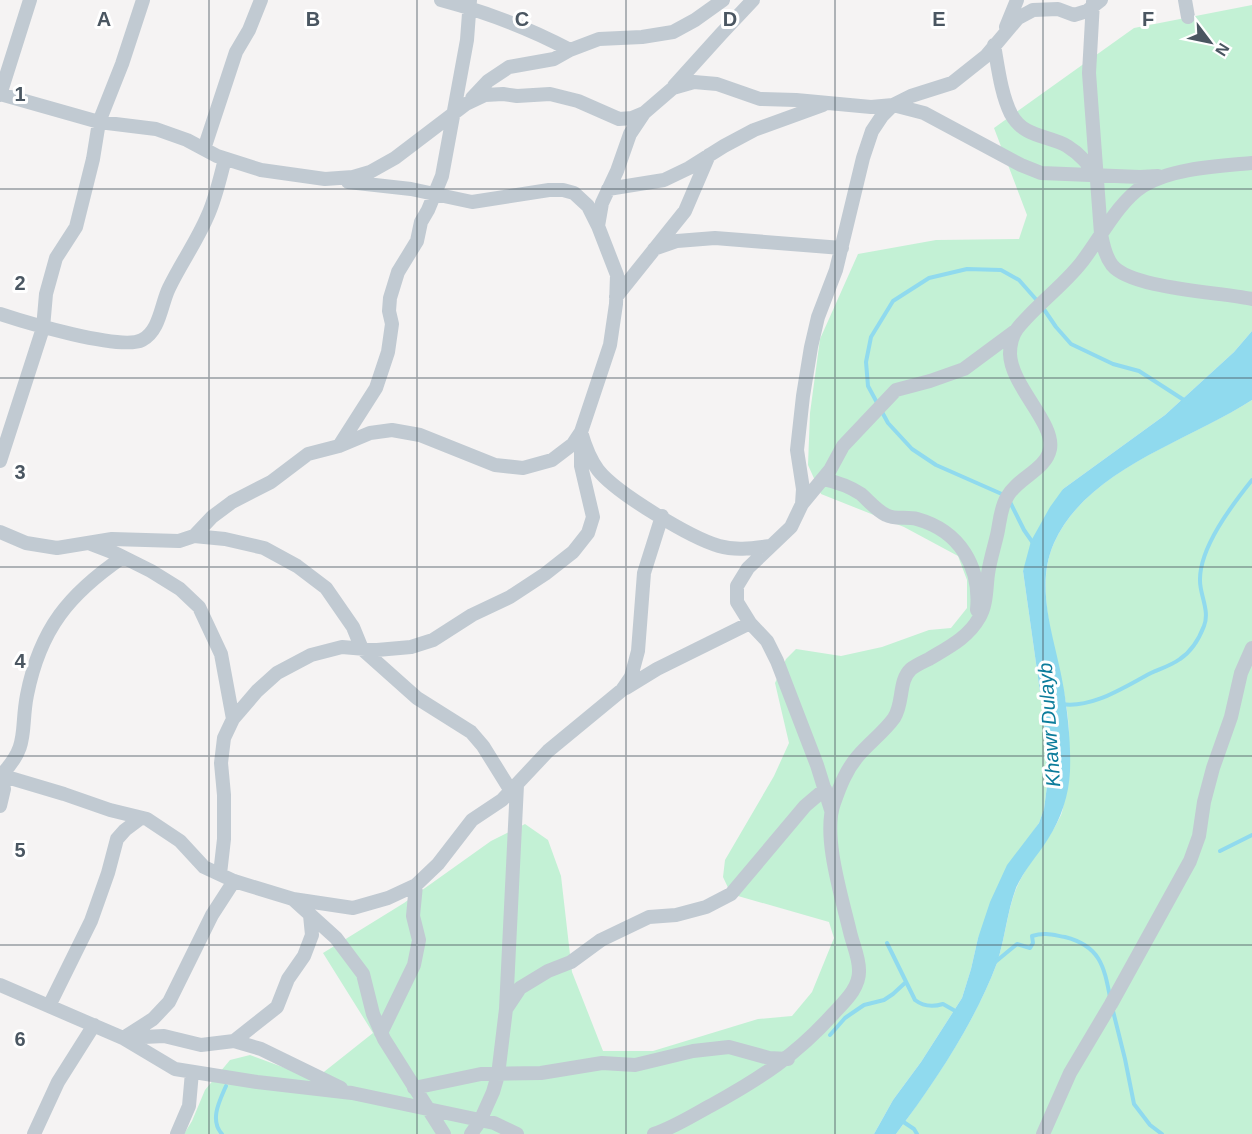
<svg xmlns="http://www.w3.org/2000/svg" width="1252" height="1134" font-family="Arial,sans-serif">
  <style>
    .green { fill: #c3f1d5 }
    .water { fill: #90daee }
    .lines { fill: none; stroke-linecap: round; stroke-linejoin: round }
    .stream { stroke: #90daee; stroke-width: 4 }
    .street { stroke: #c1cad2; stroke-width: 14 }
    .grid { fill: none; stroke: #4a5661; stroke-width: 1.5; stroke-opacity: 0.55 }
    .labels { text-anchor: middle; stroke-width: 6; stroke-linejoin: round; paint-order: stroke }
    .water-label { font-size: 20px; font-style: italic; fill: #0c7c9b; stroke: #fff }
    .grid-label { font-size: 20px; text-anchor: middle; font-weight: bold; fill: #4a5661; stroke: #fff; stroke-width: 6; stroke-linejoin: round; paint-order: stroke }
  </style>
  <rect width="100%" height="100%" fill="#f5f3f3"/>
  <!-- green -->
  <path class="green" d="M1252,5V331L1234,352L1165,415L1063,489L1023,571L1044,720L1047,786L1044,809L1039,823L1028,839L978,938L971,969L962,998L921,1062L893,1100L874,1134H184L192,1121L205,1090L230,1060L250,1055L315,1079L373,1033L323,953L404,903L491,841L525,824L548,840L561,876L572,972L603,1051H653L758,1019L792,1016L812,992L834,938L829,922L731,894L723,877L725,860L774,776L789,743L775,683L786,659L796,649L841,656L882,647L929,630L951,628L967,608V580L958,556L904,527L821,494L808,465L810,413L820,339L858,254L936,240L1019,239L1027,215L994,128L1134,28Z
    M1252,400V1134H896C935,1081 974,1024 997,963C1005,939 1007,912 1016,889C1027,862 1049,842 1061,815C1066,805 1069,754 1069,739C1071,679 1028,601 1054,543C1087,469 1188,441 1252,400Z"/>
  <!-- water -->
  <path class="water" d="M1252,331V400C1189,441 1087,469 1054,543C1033,590 1057,643 1064,690C1068,716 1071,744 1070,771C1069,795 1061,819 1048,839C1038,855 1024,870 1016,888C1007,912 1005,939 997,963C974,1024 935,1082 896,1134H874L893,1100L921,1062L962,998L971,969L978,938L990,902L1007,865L1039,823L1044,809L1047,786L1044,720L1023,571L1031,541L1050,507L1063,489L1165,415L1234,352Z"/>
  <g class="lines">
    <!-- stream -->
    <path class="stream" d="M1004,495L936,465L912,449L888,423L868,386L866,362L871,337L893,301L929,278L967,269L1001,270L1019,280L1041,305L1056,327L1071,344L1113,364L1139,371L1187,402
      M1009,500L1024,530L1033,543
      M1061,704C1092,709 1124,687 1151,673C1160,669 1172,665 1180,659C1192,651 1199,639 1204,626C1210,611 1200,595 1200,581C1199,548 1232,505 1252,480
      M1220,851L1252,835
      M887,943L915,1000C924,1007 933,1007 943,1004L957,1012
      M994,963L1017,944L1030,948L1033,943L1032,936C1045,932 1053,935 1065,937C1100,946 1104,966 1110,997
      M1113,1011L1125,1059L1134,1104L1150,1125L1162,1134
      M830,1035L845,1018L864,1005L884,1000L893,994L906,982
      M902,1121L914,1129L917,1134
      M222,1134C209,1120 220,1100 226,1086"/>
    <!-- street -->
    <path class="street" d="M441,0C486,12 529,28 570,50
      M1185,0L1188,17
      M1093,2L1089,73L1101,234C1103,244 1105,256 1112,265C1131,289 1221,292 1252,299
      M1006,27L1017,0
      M994,45C998,67 1001,94 1011,114C1024,138 1048,135 1067,146C1080,154 1088,164 1097,176
      M674,86L721,34L753,0
      M0,94L99,122L156,129L187,140L217,156L261,170L325,179L353,177L370,172L395,158L466,104L485,95L503,94L517,96L550,94L578,101L619,119L632,118L644,113L673,88L694,82L717,84L760,99L796,100L871,107L893,105L911,96L952,83L986,56L1018,18L1033,10L1058,9L1074,15L1087,11L1101,0
      M0,95L30,0
      M472,98L488,81L509,67L554,59L570,50L599,39L642,37L673,32L695,20L723,0
      M204,149L236,52L249,30L261,0
      M348,182L411,189L472,202L549,190H563L574,193L588,206L598,226
      M608,189L664,180L689,168L724,146L754,130L823,105
      M654,249L677,241L715,238L842,248
      M616,297L685,211L709,155
      M0,314C24,322 121,351 142,340C160,331 161,304 169,288C181,263 197,241 208,215C216,197 220,178 225,159
      M339,446L376,388L388,352L392,324L389,311L390,298L398,272L417,241L421,222L428,210L442,176L467,40L470,0
      M0,461L43,328L46,294L56,258L76,227L93,159L99,122L122,64L143,0
      M823,479C837,482 849,486 861,494C869,501 876,510 886,515C895,520 907,516 917,519C960,531 981,567 977,610
      M802,504L803,489L797,450L803,396L811,347L818,317L836,270L863,158L872,131L882,116L893,105L924,113L1021,165L1041,173L1140,177L1158,176
      M0,532L26,543L57,548L112,539L179,541L194,536L212,517L232,502L271,482L308,454L339,446L370,433L392,430L420,435L495,465L523,468L552,460L573,444L581,432C585,446 589,458 598,470C616,493 691,538 719,546C736,551 754,548 770,546
      M194,536L225,539L264,548L297,566L326,588L353,627L362,649L417,698L471,732L483,746L511,791
      M91,544L117,554L151,571L180,589L199,607L221,654L233,719
      M626,688L657,669L750,623
      M0,775L64,794L110,810L147,819L180,841L204,867L234,881L293,899L353,908L388,898L416,885L438,864L472,820L502,800L548,751L622,690L631,677L638,651L644,573L662,516
      M0,806L4,789L1,775C30,746 20,730 27,695C40,629 69,594 123,557
      M831,810L817,765L777,661L767,641L750,623L737,602V586L748,568L791,527L802,504L830,470L843,446L896,390L930,381L964,369L1014,332
      M220,874L224,839V795L221,763L224,738L233,719L257,691L277,673L311,655L342,647L377,650L411,647L433,640L472,615L510,597L545,574L573,552L588,533L593,517L581,466V432L610,345L616,304L617,275L598,226L602,203L617,171L630,134L644,113
      M294,900L336,938L363,974L373,1014L384,1039L444,1134
      M0,985L123,1038L175,1069L257,1082L352,1093L494,1123L517,1134
      M49,1006L91,921L108,873L117,839L125,830L141,818
      M506,1009L520,988L548,971L571,962L601,940L649,917L676,915L706,907L731,894L805,806L825,789
      M381,1033L414,965L419,940L413,916L416,885
      M125,1037L153,1019L169,1002L212,915L234,881
      M123,1038L164,1036L201,1045L234,1041L277,1007L288,979L304,956L312,935L310,915
      M234,1041L261,1049L341,1088
      M414,1088L481,1074L541,1073L602,1063L635,1065L693,1051L729,1047L769,1058L788,1059
      M34,1134L58,1082L94,1025
      M177,1134L189,1106L192,1072
      M471,1134L480,1121L493,1092L498,1075L506,1009L517,785
      M654,1134C675,1127 693,1115 712,1105C761,1078 796,1055 833,1014C844,1002 860,988 859,970C859,957 853,945 850,932C842,898 822,835 834,803C840,786 846,770 858,756C869,743 884,732 894,718C904,703 898,681 911,669C916,665 923,662 929,659C947,648 968,638 979,618C987,605 986,588 988,574C990,560 994,548 997,535C1000,522 1000,509 1007,497C1017,478 1046,470 1050,449C1055,423 1011,386 1010,354C1010,345 1012,336 1017,329C1036,305 1062,287 1081,263C1100,239 1117,203 1143,186C1171,168 1220,166 1252,163
      M1043,1134L1070,1073L1111,1004L1190,861L1199,836L1204,802L1213,768L1231,717L1241,673L1252,648"/>
  </g>
  <!-- grid -->
  <path class="grid" d="M209,0V1134M417,0V1134M626,0V1134M835,0V1134M1043,0V1134M0,189H1252M0,378H1252M0,567H1252M0,756H1252M0,945H1252"/>
  <g class="labels">
    <!-- water labels -->
    <g class="water-label">
      <text transform="translate(1049 725) rotate(-94)" y="7">Khawr Dulayb</text>
    </g>
  </g>
  <g class="grid-label">
    <text x="104" y="26">A</text>
    <text x="313" y="26">B</text>
    <text x="522" y="26">C</text>
    <text x="730" y="26">D</text>
    <text x="939" y="26">E</text>
    <text x="1148" y="26">F</text>
    <text x="20" y="101">1</text>
    <text x="20" y="290">2</text>
    <text x="20" y="479">3</text>
    <text x="20" y="668">4</text>
    <text x="20" y="857">5</text>
    <text x="20" y="1046">6</text>
  </g>
  <!-- north arrow -->
  <g transform="translate(1210 42) rotate(122)" stroke="#ffffff" stroke-width="4.5" paint-order="stroke">
  <path d="M0-4.5L10 22L0 15L-10 22Z" fill="#4a5661"/>
  <text y="-9" font-size="16" font-weight="bold" text-anchor="middle" fill="#4a5661">N</text>
  </g>
</svg>
